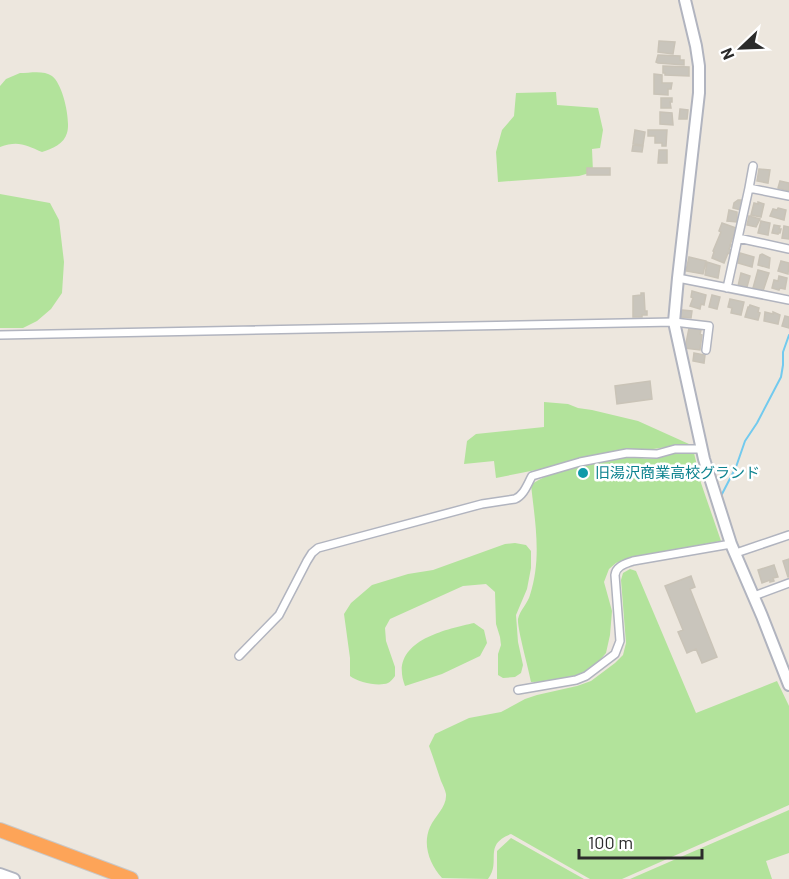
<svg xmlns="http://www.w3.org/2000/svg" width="789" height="879" font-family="Barlow,'Noto Sans JP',sans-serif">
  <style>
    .green { fill: #b2e39b }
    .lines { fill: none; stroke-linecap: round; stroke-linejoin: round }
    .stream { stroke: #72caee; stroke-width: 2 }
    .building { fill: #c9c5bc; stroke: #c9c3b7; stroke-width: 1.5 }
    .street-casing { stroke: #b1b4bf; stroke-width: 10 }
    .secondary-casing { stroke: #b1b4bf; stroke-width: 14 }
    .highway-casing { stroke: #c8c8c8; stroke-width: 16 }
    .street { stroke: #fff; stroke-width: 7 }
    .secondary { stroke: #fff; stroke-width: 10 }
    .highway { stroke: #fda458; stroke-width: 14 }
    .culture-dot { fill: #0f9aa8; stroke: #fff; stroke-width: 2 }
    .labels { text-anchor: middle; stroke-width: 5; stroke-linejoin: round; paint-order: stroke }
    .culture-label { font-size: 15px; fill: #0d838f; stroke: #fff; text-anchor: start }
  </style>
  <rect width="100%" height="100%" fill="#ede7de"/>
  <!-- green -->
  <path class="green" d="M20,73C30,73 44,70 52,76C63,84 71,121 67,133C64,144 52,149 42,152C26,145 18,140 0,147V86L6,79Z
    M556,92L557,105L598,108L603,130L600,148L592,149L593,172L579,176L498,182L496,152L502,130L514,116L516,93Z
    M0,194L50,203L59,220L64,262L62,293L51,309L37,321L23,328H0Z
    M544,402L568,404L578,408L592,410L638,421L689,444L653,449H623L551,467L496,478L494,461L464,464L467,441L476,434L544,427Z
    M672,453H694L701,483L721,541L628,558L616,563L609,569L604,582L612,611L610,635L606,653L593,668L564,681L531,682C529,670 517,628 518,619C520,610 528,603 530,595C542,558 535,522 531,485C550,470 597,461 621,458C633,456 647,460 659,458C663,457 668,455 672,453Z
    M515,543L526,545L531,551V568L527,589L516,615L518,642L523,665L521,673L515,677L503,678L498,675V654L501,645L500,637L496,624L495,592L486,584L463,586L390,619L385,628L386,641L395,667V676C393,679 390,682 388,683C378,687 358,682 350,676V658L344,614L351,603L372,585L408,574L433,570L505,544Z
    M630,569L636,571L696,713L777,681L789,706V805L622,879H590L511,834C482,845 502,861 488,879L442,878C430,865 422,845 430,827C435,816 447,807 446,794C445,790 443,785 441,781C437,769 433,757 429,746L435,734L469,718L501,712L525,699L537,695L577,686L591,681L615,663L623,655L626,643L621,580L623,573Z
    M474,623L484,630L487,643L480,656L442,674L405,686C388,642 443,630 474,623Z
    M789,810V853L766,861L772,879H630Z
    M511,838L584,879H497V851Z"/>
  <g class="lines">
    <!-- stream -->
    <path class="stream" d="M722,494L736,467L745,441L757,423L781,377L783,365V352L789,335"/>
  </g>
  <!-- building -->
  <path class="building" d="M659,41L675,42L673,54L658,52Z
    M658,55L680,56V60H684V65L658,63L656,62Z
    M663,66L689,67V76L665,75V73H663Z
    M654,74L662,75V83H672L671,89H668V95L654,94Z
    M661,98H672V102H670L671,108H661Z
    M680,109L688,110L687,119H679Z
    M660,112L672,113L673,125L660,124Z
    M635,130L645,132L643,145L633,144Z
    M648,130H667L666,146H662V143H655V136H648Z
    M633,145L643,146L642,152L632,151Z
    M659,150H667V163H658Z
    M587,168H610V175H587Z
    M759,169L770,170L768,183L757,181Z
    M780,181L789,183V191L778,188Z
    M738,200H742L741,210L733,208L734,203Z
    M758,202L764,204L761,217L751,215L754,203L758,204Z
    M778,208L786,210L784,220L770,216L773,209L777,210Z
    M729,210L737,212V222L727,221Z
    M749,216L760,219L756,227L747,225Z
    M761,221L770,223L768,235L758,233Z
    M722,223L736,228L730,245H731L729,249L731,250L730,254L728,253L724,263L712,258L714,252L713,251L721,232L719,231Z
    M774,225L780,226L779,229H781L780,233H778V234L772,233Z
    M784,226L789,227V239L782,238Z
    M740,253L754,257L752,267L738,263Z
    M762,254L770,258L769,268L758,265L760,255Z
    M689,257L706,261L703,274L686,271Z
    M781,261L789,263L788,274L778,271Z
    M707,262L720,266L718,278L705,275Z
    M758,270L769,273L763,291L753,288Z
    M741,273L750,276L747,287L738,286Z
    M779,276L787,278L785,289L780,288L779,290L772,288L774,280L778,281Z
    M692,291L706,295L704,305L701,304L700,309L690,306L693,298L691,297Z
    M641,293H644L645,311H647V315H642V317H633V296L641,295Z
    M712,295L720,297L717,309L709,307Z
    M730,299L744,302L741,315L731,313L732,308L728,307Z
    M750,305L759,308L758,312L760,313L758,320L745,317L748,307H749Z
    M682,310L692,311L691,318L681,317Z
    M765,312L773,314V312L780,315L778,324L764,321Z
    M785,316L789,317V328L782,326Z
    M689,328L701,330L700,334L702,335L700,350L685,348Z
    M694,353L705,355L704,363L693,361Z
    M650,381L652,399L617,404L615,386Z
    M789,559V577H788L783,561Z
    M774,565L778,577L773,578L774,581L770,582V580L762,583L758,570Z
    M691,576L695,587L690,589L717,657L702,663L696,649L687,653L678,632L683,630L665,586Z"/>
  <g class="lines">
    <!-- street casing -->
    <g class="street-casing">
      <path id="street" d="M749,188L753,166
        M738,238L789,249
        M678,278L789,300
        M727,288L749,188L789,196
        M0,335L674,322L709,326L706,350
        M736,553L789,535
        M754,596L789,583
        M239,656L279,615L307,561L312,553L318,548L482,504L515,499C524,495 527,485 532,476L580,462L627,453L657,454L675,449H702
        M518,690L576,680L586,676L615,654L620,641L615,575C616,566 625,564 633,561L731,544"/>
    </g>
    <!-- secondary casing -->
    <g class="secondary-casing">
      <path id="secondary" d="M685,0L696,46L699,66V93L678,278L674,322L704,459L731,544L762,616L789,685
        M0,874L14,879"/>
    </g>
    <!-- highway casing -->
    <g class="highway-casing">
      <path id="highway" d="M0,830L131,879"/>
    </g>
    <!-- street -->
    <use href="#street" class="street"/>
    <!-- secondary -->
    <use href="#secondary" class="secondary"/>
    <!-- highway -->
    <use href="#highway" class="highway"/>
  </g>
  <!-- markers -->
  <circle class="culture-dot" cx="583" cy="473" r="6"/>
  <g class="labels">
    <!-- culture labels -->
    <g class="culture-label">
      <text x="595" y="478">旧湯沢商業高校グランド</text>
    </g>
  </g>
  <!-- north arrow -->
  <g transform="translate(741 48) rotate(247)" stroke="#ffffff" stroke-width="4.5" paint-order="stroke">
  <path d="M0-4.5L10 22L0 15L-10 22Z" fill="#2b2b2b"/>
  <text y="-9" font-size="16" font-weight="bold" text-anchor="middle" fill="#2b2b2b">N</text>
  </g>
  <!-- scale -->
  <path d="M579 849v9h123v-9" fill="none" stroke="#2b2b2b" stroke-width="3"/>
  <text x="588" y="849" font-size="18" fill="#2b2b2b" stroke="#ffffff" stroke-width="4.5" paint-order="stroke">100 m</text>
</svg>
